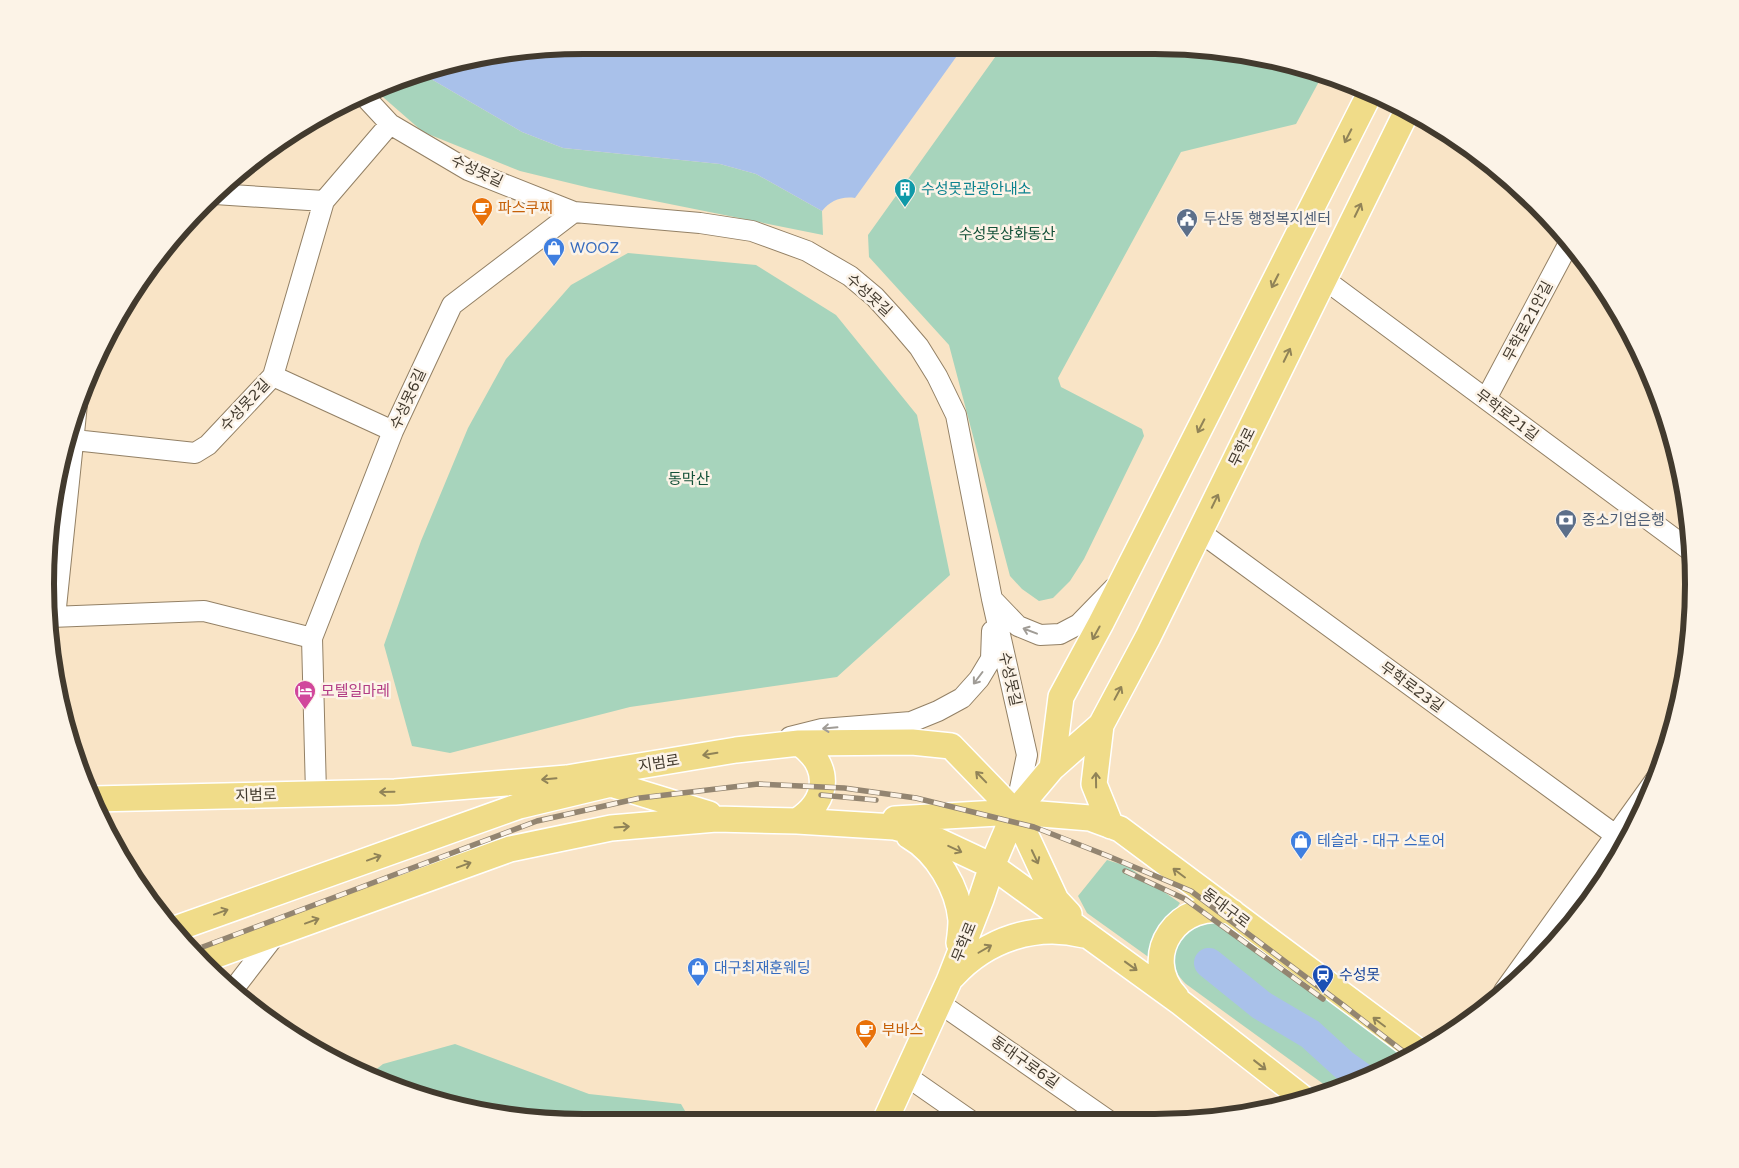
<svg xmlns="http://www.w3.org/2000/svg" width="1739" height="1168" font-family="'Varela Round','Noto Sans KR',sans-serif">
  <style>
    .green { fill: #a7d4bc }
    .water { fill: #a9c1ea }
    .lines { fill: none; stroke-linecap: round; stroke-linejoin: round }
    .river { stroke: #a9c1ea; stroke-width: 30 }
    .minor-casing { stroke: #938065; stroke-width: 22 }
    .major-casing { stroke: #fff; stroke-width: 28 }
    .minor { stroke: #fff; stroke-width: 20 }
    .major { stroke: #f0dc89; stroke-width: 25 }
    .rail-casing { stroke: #938571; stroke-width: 5.5 }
    .rail { stroke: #fcf3e7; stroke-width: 4; stroke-dasharray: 11; stroke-linecap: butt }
    .oneway { stroke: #908357 }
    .oneway2 { stroke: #a09c96 }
    .labels { text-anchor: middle; stroke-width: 5; stroke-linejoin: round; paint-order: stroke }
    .street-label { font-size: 15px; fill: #423a2e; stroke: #fcf3e7 }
    .culture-label { font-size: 15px; fill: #0d838f; stroke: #fcf3e7; text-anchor: start }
    .food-label { font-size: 15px; fill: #c56008; stroke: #fcf3e7; text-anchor: start }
    .service-label { font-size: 15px; fill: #4e5e75; stroke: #fcf3e7; text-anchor: start }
    .park-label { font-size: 15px; fill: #135138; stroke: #fcf3e7 }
    .shop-label { font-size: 15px; fill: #366cbe; stroke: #fcf3e7; text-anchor: start }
    .hotel-label { font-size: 15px; fill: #b23c85; stroke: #fcf3e7; text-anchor: start }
    .transit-label { font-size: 15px; fill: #164399; stroke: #fcf3e7; text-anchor: start }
    .rim { fill: none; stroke: #423a2e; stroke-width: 6 }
  </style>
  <rect width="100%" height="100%" fill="#f9e4c6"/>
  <!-- green -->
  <path class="green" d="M1155,45L1260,55L1322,76L1296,124L1181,152L1058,378L1061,387L1142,429L1144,436L1084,559L1070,581L1053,598L1039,601L1022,589L1010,576L949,345L869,257L868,235L1003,46Z
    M419,72L522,132L563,148L720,164L756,174L822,211L823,235L590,188L520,171L423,132L376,91L411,74Z
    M628,253L756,265L836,315L917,415L950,575L837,677L630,707L450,753L412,746L384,645L421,541L468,428L506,359L571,285Z
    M1107,860L1127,866L1180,903L1155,940L1154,961L1087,913L1078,896Z
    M1200,919L1227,924L1405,1058L1362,1082L1333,1091L1186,984C1172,970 1173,963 1173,944Z
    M455,1044L589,1094L681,1104L692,1123H584L479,1113L369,1075L383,1064Z"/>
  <!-- water -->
  <path class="water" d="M964,46L855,198C841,196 830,201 822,211L756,174L720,164L563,148L522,132L419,72L513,50Z"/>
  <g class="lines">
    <!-- river -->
    <path class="river" d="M1209,963L1261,1005L1310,1034L1344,1065L1365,1080"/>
    <!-- minor casing -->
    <g class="minor-casing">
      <path id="minor" d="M364,96L390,124L468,170L574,212L700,223L752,231L807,251L850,276L875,297L896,320L919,347L937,376L956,415L992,599L1027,755L1015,812
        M215,194L324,201
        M1324,279L1691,551
        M273,376L393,431
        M1486,399L1569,243
        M65,439L195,453L208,445L273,376L324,201L390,124
        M1200,532L1625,842
        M993,600L1018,626L1040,635L1060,634L1079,624L1114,588
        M51,617L204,611L312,638L316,793
        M55,617L77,404
        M312,638L393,431L452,305L574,212
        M790,737L822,729L911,722L938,711L962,698L979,679L991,659L992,631
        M232,991L276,934
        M1504,991L1656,779
        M938,1002L1112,1123
        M905,1075L974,1123"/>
    </g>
    <!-- major casing -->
    <g class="major-casing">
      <path id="major" d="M1101,725L1094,784L1111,826
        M1052,768L1061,697L1101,623L1370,93
        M93,799L395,792L567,778L736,750L799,743L912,742L951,746L1015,812L1056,900L1069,914
        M895,819L1015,812L1090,818L1120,829L1418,1051
        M797,821C830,800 831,765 799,743
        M909,836C937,852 958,888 961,920C961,927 960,936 959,943
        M175,929L519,806L611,784L709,814
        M200,961L510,849L611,828L716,819L797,821L894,827L928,836L992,866L1181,1003L1304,1099
        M953,976C987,939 1036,923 1084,935
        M1176,997C1138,955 1179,897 1232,912
        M884,1123L949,981L981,899L992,866L1015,812L1052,768L1101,725L1148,637L1408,109"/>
    </g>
    <!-- minor -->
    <use href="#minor" class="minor"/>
    <!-- major -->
    <use href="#major" class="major"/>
    <!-- rail casing -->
    <g class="rail-casing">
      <path id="rail" d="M821,795L876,800
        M1125,871L1185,899L1323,999
        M192,951L537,821L640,798L758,784L844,788L916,798L1034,827L1108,856L1191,891L1343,1005L1409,1056"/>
    </g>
    <!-- rail -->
    <use href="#rail" class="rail"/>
  </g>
  <!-- one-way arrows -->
  <defs><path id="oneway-shaft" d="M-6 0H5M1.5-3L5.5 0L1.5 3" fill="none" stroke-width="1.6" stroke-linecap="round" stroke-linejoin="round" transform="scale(1.25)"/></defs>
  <g class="oneway">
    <use href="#oneway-shaft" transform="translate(1348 136) rotate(117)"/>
    <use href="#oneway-shaft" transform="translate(1358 210) rotate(-64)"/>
    <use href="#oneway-shaft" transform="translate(1275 281) rotate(117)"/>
    <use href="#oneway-shaft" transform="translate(1287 355) rotate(-64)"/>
    <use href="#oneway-shaft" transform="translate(1201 426) rotate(117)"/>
    <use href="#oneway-shaft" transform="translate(1215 501) rotate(-64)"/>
    <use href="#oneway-shaft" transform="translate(1096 633) rotate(119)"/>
    <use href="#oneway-shaft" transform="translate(1118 693) rotate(-62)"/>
    <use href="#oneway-shaft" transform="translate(710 754) rotate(171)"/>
    <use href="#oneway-shaft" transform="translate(981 777) rotate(-134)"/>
    <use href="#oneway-shaft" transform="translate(549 779) rotate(175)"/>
    <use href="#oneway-shaft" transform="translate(1096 780) rotate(-91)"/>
    <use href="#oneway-shaft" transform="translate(387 792) rotate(179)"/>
    <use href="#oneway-shaft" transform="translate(622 827) rotate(-4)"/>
    <use href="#oneway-shaft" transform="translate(955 849) rotate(25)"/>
    <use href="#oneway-shaft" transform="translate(1035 857) rotate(65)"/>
    <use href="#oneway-shaft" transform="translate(374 858) rotate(-20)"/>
    <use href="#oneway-shaft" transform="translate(464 865) rotate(-20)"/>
    <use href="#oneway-shaft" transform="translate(1179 873) rotate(-143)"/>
    <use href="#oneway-shaft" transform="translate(221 912) rotate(-20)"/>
    <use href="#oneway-shaft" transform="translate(312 921) rotate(-20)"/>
    <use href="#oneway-shaft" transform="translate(985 949) rotate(-30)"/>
    <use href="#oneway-shaft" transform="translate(1131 966) rotate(36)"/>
    <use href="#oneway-shaft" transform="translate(1379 1022) rotate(-143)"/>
    <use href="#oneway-shaft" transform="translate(1260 1065) rotate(38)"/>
  </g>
  <g class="oneway2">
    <use href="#oneway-shaft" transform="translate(1030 631) rotate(-159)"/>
    <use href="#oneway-shaft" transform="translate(978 678) rotate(127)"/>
    <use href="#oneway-shaft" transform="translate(830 728) rotate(175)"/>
  </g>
  <!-- icons -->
  <defs>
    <g id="building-pin" transform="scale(1.125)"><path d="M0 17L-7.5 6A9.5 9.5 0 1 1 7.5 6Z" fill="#0f9aa8" stroke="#fcf3e7"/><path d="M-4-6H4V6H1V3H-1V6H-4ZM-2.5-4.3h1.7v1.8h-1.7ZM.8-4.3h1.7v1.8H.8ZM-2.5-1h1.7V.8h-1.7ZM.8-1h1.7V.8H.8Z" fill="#fff"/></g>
    <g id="cafe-pin" transform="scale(1.125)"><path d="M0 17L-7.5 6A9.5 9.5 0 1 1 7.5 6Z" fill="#e8710a" stroke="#fcf3e7"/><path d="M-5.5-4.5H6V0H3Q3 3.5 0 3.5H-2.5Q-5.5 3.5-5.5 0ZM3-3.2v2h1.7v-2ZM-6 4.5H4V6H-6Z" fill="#fff"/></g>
    <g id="civic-pin" transform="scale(1.125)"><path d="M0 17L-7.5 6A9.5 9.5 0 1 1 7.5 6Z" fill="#5c6f8a" stroke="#fcf3e7"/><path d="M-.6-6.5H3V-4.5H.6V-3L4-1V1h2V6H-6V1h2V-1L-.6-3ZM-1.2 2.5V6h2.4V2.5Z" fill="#fff"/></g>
    <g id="shop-pin" transform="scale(1.125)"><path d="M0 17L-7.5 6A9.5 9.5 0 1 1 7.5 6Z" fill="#3f7fe0" stroke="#fcf3e7"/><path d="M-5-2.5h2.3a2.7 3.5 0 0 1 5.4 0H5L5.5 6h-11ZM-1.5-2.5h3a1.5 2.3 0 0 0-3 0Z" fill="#fff"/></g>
    <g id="bank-pin" transform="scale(1.125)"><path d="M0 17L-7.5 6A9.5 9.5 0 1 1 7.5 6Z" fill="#5c6f8a" stroke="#fcf3e7"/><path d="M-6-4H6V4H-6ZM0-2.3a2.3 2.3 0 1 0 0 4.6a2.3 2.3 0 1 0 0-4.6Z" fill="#fff"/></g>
    <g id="hotel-pin" transform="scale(1.125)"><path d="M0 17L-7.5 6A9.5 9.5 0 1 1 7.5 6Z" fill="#d1479c" stroke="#fcf3e7"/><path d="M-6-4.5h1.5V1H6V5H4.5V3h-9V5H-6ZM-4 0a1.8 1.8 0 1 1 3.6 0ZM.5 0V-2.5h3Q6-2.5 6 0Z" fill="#fff"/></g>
    <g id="station-pin" transform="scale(1.125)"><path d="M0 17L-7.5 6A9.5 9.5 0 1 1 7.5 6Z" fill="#1a4fb4" stroke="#fcf3e7"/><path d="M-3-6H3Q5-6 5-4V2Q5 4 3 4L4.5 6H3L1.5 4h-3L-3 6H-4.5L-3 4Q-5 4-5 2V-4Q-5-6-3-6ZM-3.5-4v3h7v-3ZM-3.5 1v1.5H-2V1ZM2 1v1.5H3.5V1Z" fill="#fff"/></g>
  </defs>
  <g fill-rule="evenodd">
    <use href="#building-pin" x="905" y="189"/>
    <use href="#cafe-pin" x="482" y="208"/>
    <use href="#civic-pin" x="1187" y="219"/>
    <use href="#shop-pin" x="554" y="248"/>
    <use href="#bank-pin" x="1566" y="520"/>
    <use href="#hotel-pin" x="305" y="691"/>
    <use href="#shop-pin" x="1301" y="841"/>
    <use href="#shop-pin" x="698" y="968"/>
    <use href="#station-pin" x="1323" y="975"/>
    <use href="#cafe-pin" x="866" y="1030"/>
  </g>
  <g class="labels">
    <!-- street labels -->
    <g class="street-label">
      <text transform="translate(477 171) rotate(25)" y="5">수성못길</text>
      <text transform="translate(869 295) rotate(42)" y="5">수성못길</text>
      <text transform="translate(1528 321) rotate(-62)" y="5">무학로21안길</text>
      <text transform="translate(408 399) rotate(-65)" y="5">수성못6길</text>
      <text transform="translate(245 405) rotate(-47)" y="5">수성못2길</text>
      <text transform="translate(1507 415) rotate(37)" y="5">무학로21길</text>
      <text transform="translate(1242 447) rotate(-64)" y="5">무학로</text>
      <text transform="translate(1010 679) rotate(77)" y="5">수성못길</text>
      <text transform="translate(1412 687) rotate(36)" y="5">무학로23길</text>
      <text transform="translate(659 763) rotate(-9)" y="5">지범로</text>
      <text transform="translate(256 795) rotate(-2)" y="5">지범로</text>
      <text transform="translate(1226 908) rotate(37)" y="5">동대구로</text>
      <text transform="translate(964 942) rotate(-68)" y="5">무학로</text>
      <text transform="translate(1025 1062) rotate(35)" y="5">동대구로6길</text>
    </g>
    <!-- culture labels -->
    <g class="culture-label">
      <text x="921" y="194">수성못관광안내소</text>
    </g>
    <!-- food labels -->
    <g class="food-label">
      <text x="498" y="213">파스쿠찌</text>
      <text x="882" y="1035">부바스</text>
    </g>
    <!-- service labels -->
    <g class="service-label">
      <text x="1203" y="224">두산동 행정복지센터</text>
      <text x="1582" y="525">중소기업은행</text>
    </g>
    <!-- park labels -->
    <g class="park-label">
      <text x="1007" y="239">수성못상화동산</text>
      <text x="689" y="484">동막산</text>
    </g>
    <!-- shop labels -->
    <g class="shop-label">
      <text x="570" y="253">WOOZ</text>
      <text x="1317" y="846">테슬라 - 대구 스토어</text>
      <text x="714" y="973">대구최재훈웨딩</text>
    </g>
    <!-- hotel labels -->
    <g class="hotel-label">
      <text x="321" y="696">모텔일마레</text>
    </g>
    <!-- transit labels -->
    <g class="transit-label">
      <text x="1339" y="980">수성못</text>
    </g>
  </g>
  <!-- crop -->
  <path d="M0 0H1739V1168H0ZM584 54H1155A530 530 0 0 1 1685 584V584A530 530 0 0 1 1155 1114H584A530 530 0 0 1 54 584V584A530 530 0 0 1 584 54Z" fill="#fcf3e7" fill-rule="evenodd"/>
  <path class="rim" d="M584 54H1155A530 530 0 0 1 1685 584V584A530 530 0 0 1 1155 1114H584A530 530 0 0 1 54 584V584A530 530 0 0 1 584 54Z"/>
</svg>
